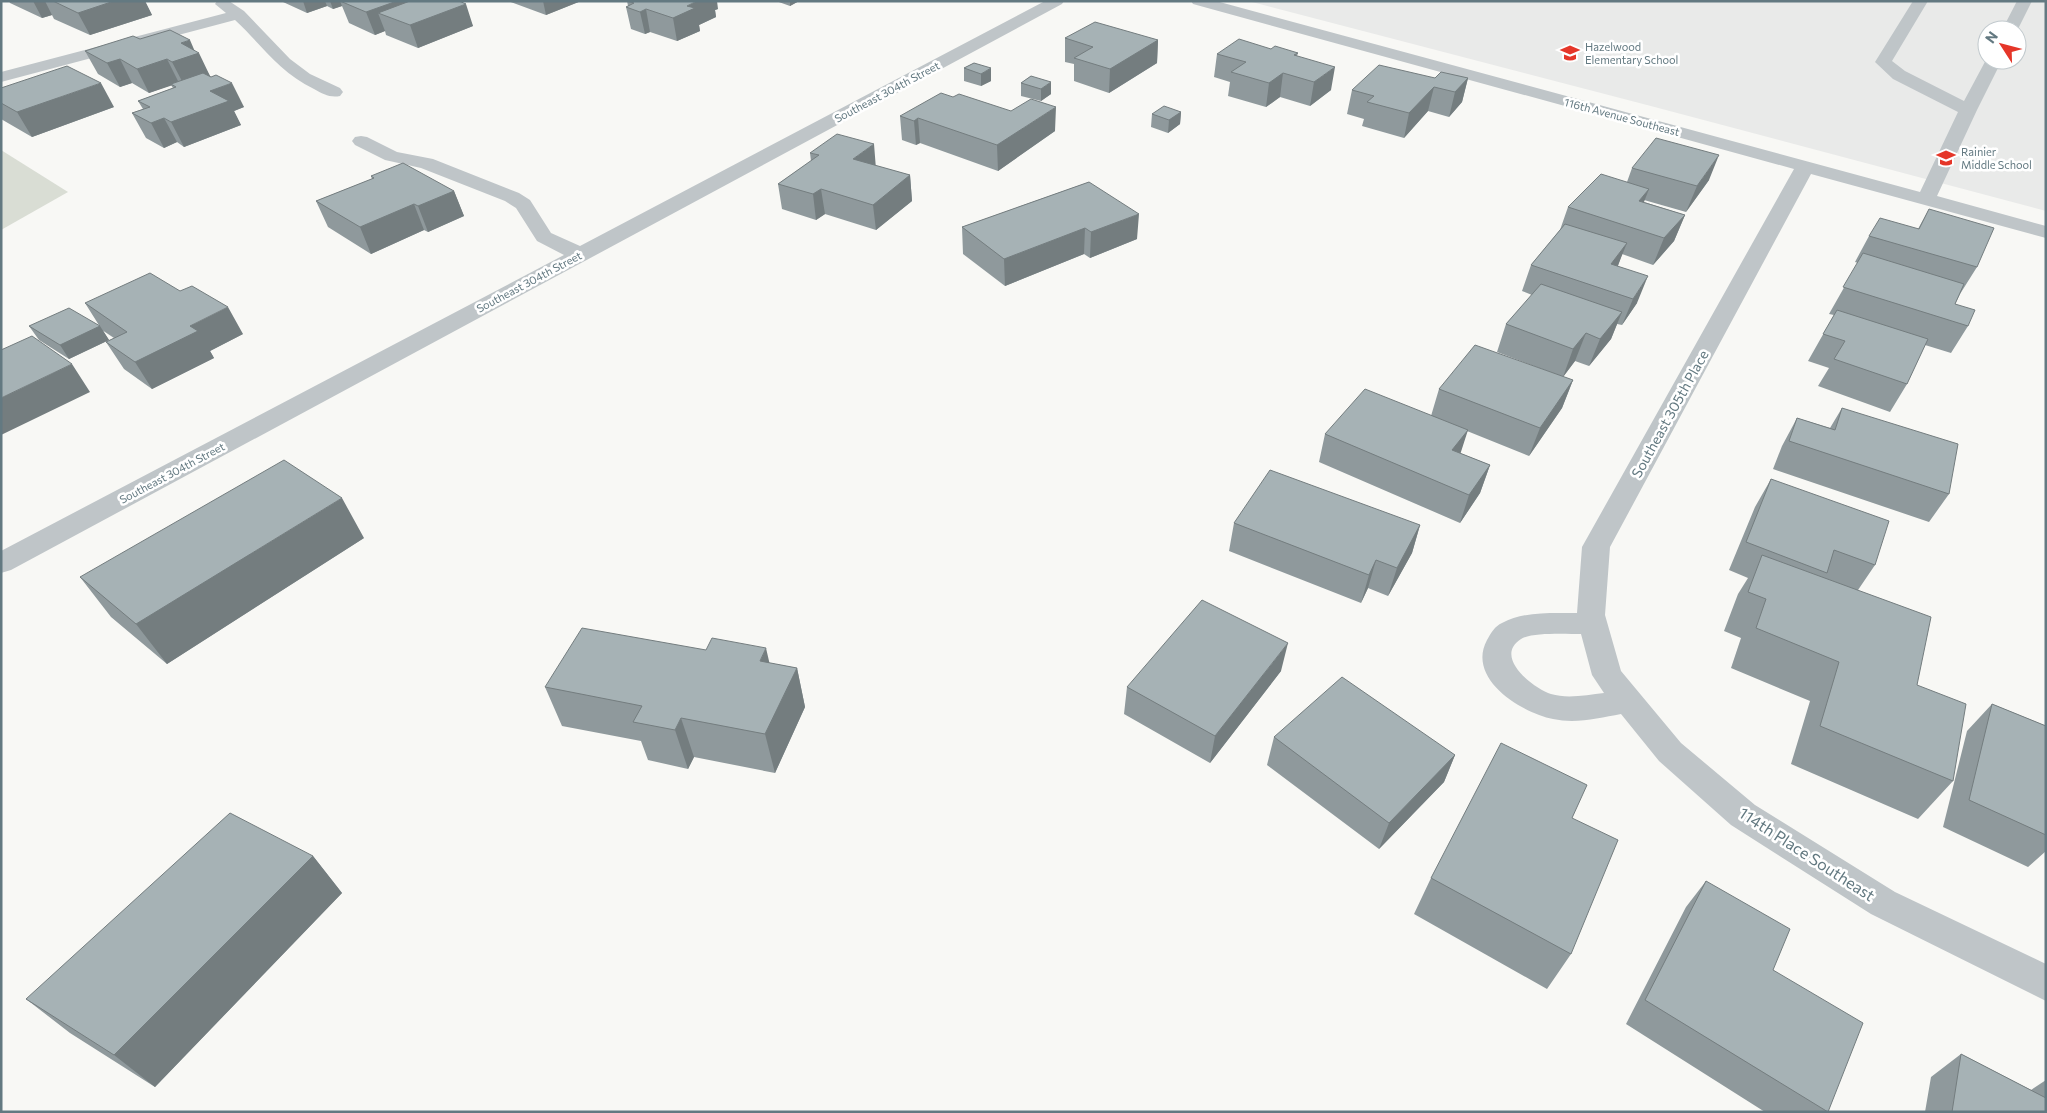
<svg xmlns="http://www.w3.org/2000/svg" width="2047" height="1113" font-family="Commissioner,sans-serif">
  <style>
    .built { fill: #e9eae9; fill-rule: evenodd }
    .green { fill: #d9ddd4 }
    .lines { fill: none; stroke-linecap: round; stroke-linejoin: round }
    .minor { fill: #bfc5c8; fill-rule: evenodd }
    .wall { fill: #8f999c }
    .shaded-wall { fill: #747d7f }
    .building { fill: #a6b2b5; stroke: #747d7f }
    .labels { text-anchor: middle; stroke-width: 5; stroke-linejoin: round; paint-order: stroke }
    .far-poi-label { font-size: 11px; fill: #637981; stroke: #fff; text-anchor: start }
    .far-street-label { font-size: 11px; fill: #637981; stroke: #fff }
    .street-label { font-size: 14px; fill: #637981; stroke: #fff }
    .near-street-label { font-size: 16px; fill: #637981; stroke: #fff }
  </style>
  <rect width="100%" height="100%" fill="#f8f8f5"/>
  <!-- built -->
  <path class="built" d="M1248,1H2046V211L1647,105ZM1987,30H2017V60H1987Z"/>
  <!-- green -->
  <path class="green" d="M1,150L68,192L1,230Z"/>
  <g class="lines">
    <!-- minor -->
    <path class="minor" d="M217,1H229L244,11L290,59L310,74L340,88L343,92L340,96C330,98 323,94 314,89C279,72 262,45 235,20L1,82V72L226,13L215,4Z
      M1045,1H1064L1062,4L11,570L1,573V551L564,255L537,241L516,208L505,201L421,168L385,160L355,145L352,141L355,137L361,136L367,137L397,152L433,159L519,193L530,200L551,233L580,246Z
      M1191,1H1216L1920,192L1958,112L1893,79L1875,62L1913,1H1928L1892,61L1905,71L1964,101L1987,58V60H2002L1977,110L1937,196L2046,226V238L1811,174L1610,547L1605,615L1621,671L1681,743L1755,805L1895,892L2046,964V1001L1871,914L1731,825L1659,761L1621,714C1599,718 1576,724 1553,719C1522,713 1466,679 1487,640C1491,633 1495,626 1502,623C1524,611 1553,613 1577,613L1582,547L1794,169L1193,4ZM1581,634L1592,675L1604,693C1587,695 1567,699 1551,694C1533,688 1493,657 1521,639C1532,632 1567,634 1581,634Z
      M2017,1H2032L2017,31L2002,30Z"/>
  </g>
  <!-- wall -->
  <path class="wall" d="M9,1H145L152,15L90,35L54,19L52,15L42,18L10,3Z
    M283,1H459L473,26L418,48L386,35L385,31L375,35L349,23L342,6L333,9L327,6L307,13L283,2Z
    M508,1H581L546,15Z
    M627,1L718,9L715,10L716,17L699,25L700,31L677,41L650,32L645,34L631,29L626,7L628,6Z
    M776,1H799L790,6Z
    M1065,38L1158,40L1157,63L1109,93L1074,81V64L1065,62Z
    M140,39L194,50L210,76L244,107L234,111L241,125L184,147L177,142L164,148L146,138L132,113L143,109L138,101L173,88L171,85L149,93L132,83L120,87L98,74L85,51Z
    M1271,49L1298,53L1297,56L1331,90L1310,106L1280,97L1266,107L1228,96L1230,82L1214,77L1217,54Z
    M974,63L991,81L981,86L964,81V68Z
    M1031,76L1051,94L1041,101L1021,96V83Z
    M1435,78H1468L1462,102L1449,117L1428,111L1404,138L1362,126L1364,119L1347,114L1352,90Z
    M1,88L114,107L32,137L1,119Z
    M1181,112L1180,124L1168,133L1151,127L1152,114Z
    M900,116L1055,131L998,171L920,143L916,145L902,140Z
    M810,153L876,166L910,175L912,201L876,230L825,214L816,220L782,209L778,184L811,161Z
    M1632,168L1709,180L1686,212L1644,200V202L1685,215L1674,241L1653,265L1622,254L1618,266L1637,303L1622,325L1617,324L1611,339L1589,366L1575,361L1563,377L1497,352L1506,324L1532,295L1522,291L1531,265L1560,230L1568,207L1627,182Z
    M371,176L454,191L464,216L428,232L424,230L371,254L328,227L316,201L372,179Z
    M1089,182L1137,239L1090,258L1084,254L1005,286L963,254L962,227Z
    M1929,209L1977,267L1960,294L1955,304L1968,326L1951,353L1925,345L1907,384L1890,412L1818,386L1829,368L1808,361L1834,315L1829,314L1858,263L1855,262L1869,236L1918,229Z
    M85,303L243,334L210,351L214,358L152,389L124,369L106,342L114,338L102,330Z
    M29,326H100L109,340L69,359L39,340Z
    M1573,380L1562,408L1529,456L1467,431L1460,453L1490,465L1480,493L1460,523L1319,462L1325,434L1431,416L1439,389Z
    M1842,408L1949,494L1929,522L1773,469L1782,446L1797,418L1830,428Z
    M1771,479L1875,565L1858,590L1917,685L1953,781L1918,819L1791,764L1810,701L1731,668L1741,638L1724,631L1738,594L1748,578L1729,570L1755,507Z
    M1234,523L1420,525L1412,553L1388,596L1368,588L1361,603L1229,551Z
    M364,538L167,664L111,617L80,577Z
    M770,663L797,668L805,707L775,773L694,757L688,769L648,760L641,741L562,726L545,687Z
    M1281,671L1210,763L1124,714L1127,687Z
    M1992,704L2046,726V851L2028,867L1943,827L1967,731Z
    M1274,737L1455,755L1444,782L1379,849L1267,765Z
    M1572,818L1571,954L1547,989L1414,914L1431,878Z
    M313,856L342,893L155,1087L70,1033L26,999Z
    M1706,881L1773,970L1827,1112H1765L1626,1024L1686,907Z
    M1961,1054L2031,1090L2046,1080V1112H1925L1931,1077Z"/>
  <!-- shaded-wall -->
  <path class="shaded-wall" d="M33,1H45L52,15L42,18Z
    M114,1H145L152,15L90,35L78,13Z
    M303,1H325L327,6L307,13Z
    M330,1H340L342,6L333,9Z
    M397,1H427L378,13L385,31L375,35L366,12Z
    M543,1H581L546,15Z
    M697,1H717L718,9L715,10L716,17L699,25L700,31L677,41L673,18L687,6Z
    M790,1H799L790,6Z
    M466,4L473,26L418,48L410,25Z
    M646,9L650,32L645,34L640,12Z
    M190,40L196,54L199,53L210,76L184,85L172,62L181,43Z
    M1158,40L1157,63L1109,93L1110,69Z
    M120,59L132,83L120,87L107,63Z
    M167,59L179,83L149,93L137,69Z
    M1335,67L1331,90L1310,106L1314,82Z
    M991,68V81L981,86V74Z
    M1283,73L1280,97L1266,107L1269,83Z
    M1468,78L1462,102L1449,117L1455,92Z
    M1051,82V94L1041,101V89Z
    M101,83L114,107L32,137L17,112Z
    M232,83L244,107L234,111L241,125L184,147L171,122L210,91Z
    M1434,87L1428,111L1404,138L1409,113Z
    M1056,107L1055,131L998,171L997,145Z
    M1181,112L1180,124L1168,133L1169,120Z
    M164,118L177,142L164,148L151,123Z
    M918,118L920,143L916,145L914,121Z
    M874,144L876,169L853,159Z
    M1719,155L1709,180L1686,212L1697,186Z
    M910,175L912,201L876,230L873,205Z
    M821,189L825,214L816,220L813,194Z
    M1649,189L1639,215V201Z
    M454,191L464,216L428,232L418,206Z
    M414,204L424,230L371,254L360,227Z
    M1139,214L1137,239L1090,258L1091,232Z
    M1685,215L1674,241L1653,265L1664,238Z
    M1085,228L1084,254L1005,286L1004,259Z
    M1627,243L1616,270L1611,264Z
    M1648,276L1637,303L1622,325L1633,299Z
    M228,307L243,334L210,351L214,358L152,389L135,362L190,326Z
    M1622,312L1611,339L1589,366L1600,339Z
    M100,326L109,340L69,359L60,345Z
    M1586,333L1575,361L1563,377L1573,349Z
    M72,364L90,392L1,435V398Z
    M1573,380L1562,408L1529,456L1540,428Z
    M1468,430L1459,458L1452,450Z
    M1490,465L1480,493L1460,523L1469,495Z
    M342,498L364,538L167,664L136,624Z
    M1420,525L1412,553L1388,596L1397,568Z
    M1376,560L1368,588L1361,603L1369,575Z
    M1288,643L1281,671L1210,763L1215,736Z
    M766,648L775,687L760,661Z
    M797,668L805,707L775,773L765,734Z
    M681,718L694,757L688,769L675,730Z
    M1455,755L1444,782L1379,849L1389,823Z
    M313,856L342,893L155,1087L114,1055Z"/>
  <!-- building -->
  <path class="building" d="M53,1H114L78,13Z
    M340,1H397L366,12Z
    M410,1H459L466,4L410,25L378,13Z
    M627,1H697L687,6L695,8L673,18L646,9L640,12L626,7L634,3Z
    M1095,22L1158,40L1110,69L1074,58L1093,47L1065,38Z
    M170,30L190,40L181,43L199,53L172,62L167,59L137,69L120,59L107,63L85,51L133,36L140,39Z
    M1239,39L1271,49L1275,46L1298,53L1294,55L1335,67L1314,82L1283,73L1269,83L1231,72L1246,62L1217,54Z
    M974,63L991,68L981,74L964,68Z
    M1379,65L1435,78L1441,72L1468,78L1455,92L1434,87L1409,113L1367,102L1374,96L1352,90Z
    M67,66L101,83L17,112L1,103V88Z
    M203,73L211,77L216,75L232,83L210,91L229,101L171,122L164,118L151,123L132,113L150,107L138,101L176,87L171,84Z
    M1031,76L1051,82L1041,89L1021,83Z
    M941,93L953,97L959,94L1011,111L1031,99L1056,107L997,145L918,118L914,121L900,116Z
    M1164,106L1181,112L1169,120L1152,114Z
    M837,134L874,144L853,159L910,175L873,205L821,189L813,194L778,184L819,155L810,153Z
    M1656,138L1719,155L1697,186L1632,168Z
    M403,163L454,191L418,206L414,204L360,227L316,201L374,178L371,176Z
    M1601,174L1649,189L1639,201L1685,215L1664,238L1568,207Z
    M1089,182L1139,214L1091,232L1085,228L1004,259L962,227Z
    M1929,209L1994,228L1977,267L1869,236L1880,218L1919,229Z
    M1565,224L1627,243L1611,264L1648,276L1633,299L1531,265Z
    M1863,253L1964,284L1955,304L1975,310L1968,326L1843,287Z
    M150,273L180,291L192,286L228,307L190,326L198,331L135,362L106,342L127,332L85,303Z
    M1541,284L1622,312L1600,339L1586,333L1573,349L1506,324Z
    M69,308L100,326L60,345L29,326Z
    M1837,310L1928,339L1907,384L1834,359L1845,341L1823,334Z
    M32,336L72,364L1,398V350Z
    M1475,345L1573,380L1540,428L1439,389Z
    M1365,389L1468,430L1452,450L1490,465L1469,495L1325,434Z
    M1842,408L1958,444L1949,494L1789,441L1797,418L1835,430Z
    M284,460L342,498L136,624L80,577Z
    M1270,470L1420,525L1397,568L1376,560L1369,575L1234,523Z
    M1771,479L1889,521L1875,565L1834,550L1827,573L1746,542Z
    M1762,555L1931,617L1917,685L1966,704L1953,781L1820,726L1839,662L1756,628L1766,599L1748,592Z
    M1202,600L1288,643L1215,736L1127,687Z
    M582,628L706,650L712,638L766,648L760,661L797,668L765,734L681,718L675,730L633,722L642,706L545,687Z
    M1342,677L1455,755L1389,823L1274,737Z
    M1992,704L2046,726V835L1969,800Z
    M1501,743L1587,785L1572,818L1618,840L1571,954L1431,878Z
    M230,813L313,856L114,1055L26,999Z
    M1706,881L1790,929L1773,970L1863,1023L1828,1112L1645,1000Z
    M1961,1054L2046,1098V1112H1952Z"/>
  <!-- icons -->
  <defs>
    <g id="school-bare" transform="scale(1.5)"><path d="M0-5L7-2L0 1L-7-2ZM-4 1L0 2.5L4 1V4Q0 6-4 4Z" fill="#e53629" stroke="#fff" stroke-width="2.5" paint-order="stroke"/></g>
  </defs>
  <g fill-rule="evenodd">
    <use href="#school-bare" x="1570" y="53"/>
    <use href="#school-bare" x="1946" y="158"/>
  </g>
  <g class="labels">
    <!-- far-poi labels -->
    <g class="far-poi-label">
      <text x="1585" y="51">Hazelwood<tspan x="1585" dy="13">Elementary School</tspan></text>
      <text x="1961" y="156">Rainier<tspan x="1961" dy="13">Middle School</tspan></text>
    </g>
    <!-- far-street labels -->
    <g class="far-street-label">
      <text transform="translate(887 92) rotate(-28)" y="4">Southeast 304th Street</text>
      <text transform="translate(1622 117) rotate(15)" y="4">116th Avenue Southeast</text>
      <text transform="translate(529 282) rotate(-28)" y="4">Southeast 304th Street</text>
      <text transform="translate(172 473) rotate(-28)" y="4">Southeast 304th Street</text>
    </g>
    <!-- street labels -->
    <g class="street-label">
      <text transform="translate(1670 414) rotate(-61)" y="5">Southeast 305th Place</text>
    </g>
    <!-- near-street labels -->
    <g class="near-street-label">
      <text transform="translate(1807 854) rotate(33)" y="6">114th Place Southeast</text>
    </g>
  </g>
  <!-- border -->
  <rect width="2047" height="1113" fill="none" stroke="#637981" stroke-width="5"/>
  <!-- north arrow -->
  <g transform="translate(2002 45) rotate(306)"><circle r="24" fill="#ffffff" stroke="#c1c9cd"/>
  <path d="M0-4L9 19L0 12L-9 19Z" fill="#e53629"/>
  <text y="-8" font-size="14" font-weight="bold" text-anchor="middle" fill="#637981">N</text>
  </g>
</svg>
